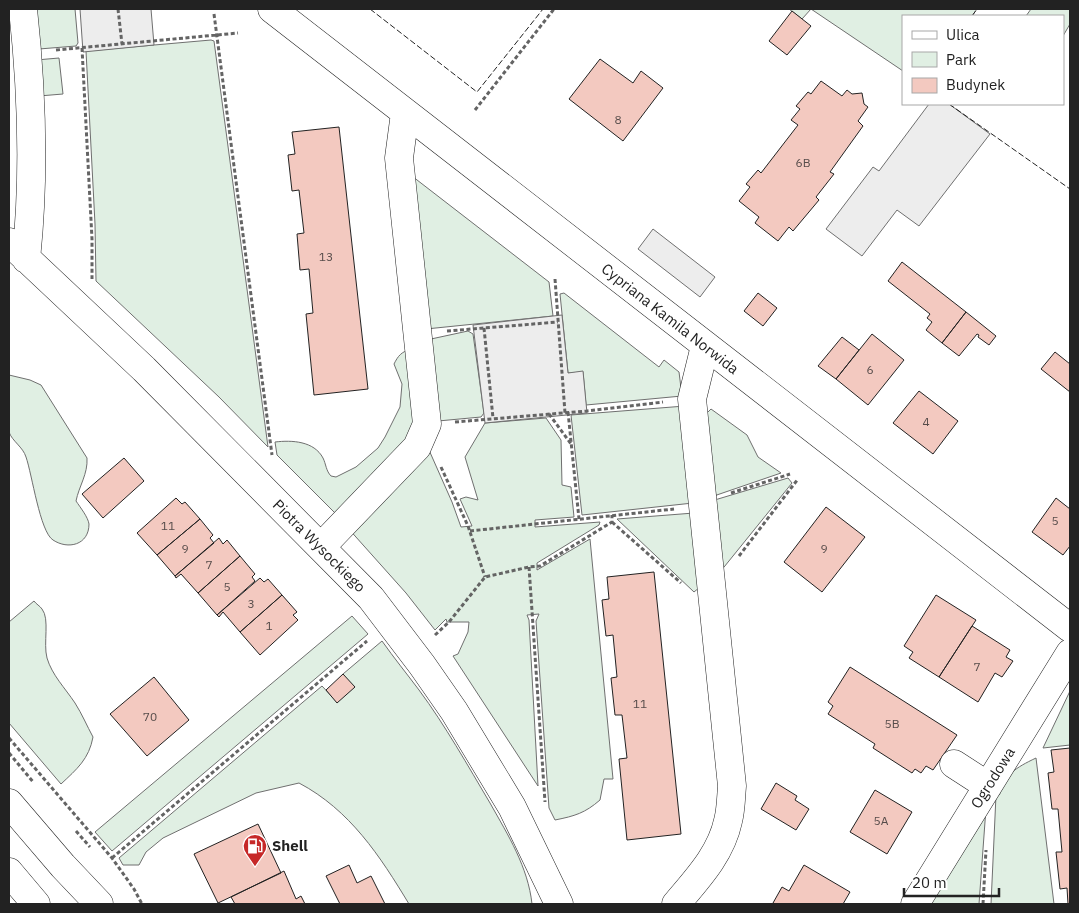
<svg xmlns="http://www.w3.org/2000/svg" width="1079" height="913" font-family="'IBM Plex Sans',sans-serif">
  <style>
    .green { fill: #e0efe3; stroke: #6f6f6f }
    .parking { fill: #ededed; stroke: #6f6f6f }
    .building { fill: #f3c9c0; stroke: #222 }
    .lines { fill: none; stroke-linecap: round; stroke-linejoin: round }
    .minor-casing { stroke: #222; stroke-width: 29 }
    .major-casing { stroke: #222; stroke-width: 29 }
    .path { stroke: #646464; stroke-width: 3; stroke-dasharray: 4 2.5; stroke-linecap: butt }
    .minor { stroke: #fff; stroke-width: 28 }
    .major { stroke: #fff; stroke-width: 28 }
    .fence { stroke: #222; stroke-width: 1; stroke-dasharray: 6 2.5; stroke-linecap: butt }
    .labels { text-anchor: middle; stroke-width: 4; stroke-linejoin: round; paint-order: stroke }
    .number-label { font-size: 12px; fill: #564c4a }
    .street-label { font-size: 15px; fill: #222; stroke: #fff }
    .poi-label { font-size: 15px; font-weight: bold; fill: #222; stroke: #fff; text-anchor: start }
  </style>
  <rect width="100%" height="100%" fill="#fff"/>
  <!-- green -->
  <path class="green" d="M32,9H75L78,43L76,46L39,49Z
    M789,9H977L972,16H903V71L811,9L802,19Z
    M1031,9H1070V24L1063,36V16H1026Z
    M211,40L214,41L268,447L219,397L96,281L95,224L86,51Z
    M59,58L63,94L39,96L36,60Z
    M408,173L549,282L553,316L426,329Z
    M564,293L659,367L664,360L679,372L682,396L586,405L583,372L568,373L560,294Z
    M468,331L473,334L484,413L481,417L438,421L431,339Z
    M411,349L417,420L407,443L338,516L277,455L275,442C292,440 314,441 323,458C326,464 326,471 331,476L336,477L356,467L378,448L385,437L400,407L402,384L394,364C398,356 401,352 411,349Z
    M9,375L30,380L41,385L87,458C88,474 79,486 76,501C80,507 88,517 89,524C89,545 68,550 53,540C40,532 32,474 26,457C23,447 12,441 9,432C7,426 9,384 9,375Z
    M685,406L693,503L582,515L571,415Z
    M711,409L747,435L758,457L781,473L708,498L701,419Z
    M546,418L561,440L562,485L571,487L574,517L535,520V527L600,522L599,525L537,563V570L590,539L613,779H604L600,800C585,813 575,816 555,820L549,808L536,621L539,614L527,615L529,620L538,786L453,656L458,654L468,632L469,622H447L446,619L435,630L406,593L347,527L425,441L452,502L461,527L472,526L460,499L466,497L478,500L465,457L485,423Z
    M788,478L792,483L716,577L708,502Z
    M694,513L700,587L694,592L617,519Z
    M34,601C36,604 40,606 42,609C50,619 43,643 47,658C52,675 65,688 75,703C82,714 87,726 93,737C89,759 77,769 61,784L9,723V622Z
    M352,616L368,634L112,851L95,832Z
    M382,641C394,658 407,674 419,690C445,725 468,766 490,803C508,835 528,867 532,904H409C380,856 350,810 299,783L256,793L163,838L146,852L139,865H123L119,858L322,686L337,702L343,674Z
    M1070,691V745L1043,748Z
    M1036,758L1054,904H991L996,795C1006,774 1015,768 1036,758Z
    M986,808L979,904H926Z"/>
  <!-- parking -->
  <path class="parking" d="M80,9H151L154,45L83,52Z
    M929,104H949L990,134L919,226L897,210L862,256L826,229L873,167L879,171Z
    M653,229L715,277L700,297L638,249Z
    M562,315L568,373L583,371L587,413L485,423L473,325Z"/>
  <!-- building -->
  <path class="building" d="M792,11L811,26L787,55L769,41Z
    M600,59L633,83L641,71L663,88L623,141L569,99Z
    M821,81L842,96L847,90L852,94L862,93L864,104L868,107L858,121L863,126L830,172L834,174L816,197L819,200L793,231L789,227L778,241L755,223L759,217L739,201L750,187L746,184L758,170L761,173L798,125L791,120L800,109L796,106L808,92L811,94Z
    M339,127L368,389L314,395L306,314L313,313L309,269L300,270L297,234L304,233L299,190L292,191L288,155L295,154L292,132Z
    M902,262L966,312L942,343L926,330L932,322L927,318L930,314L888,281Z
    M758,293L777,308L763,326L744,311Z
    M966,312L996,336L989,345L978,337L979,335L977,334L959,356L942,343Z
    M872,334L904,360L868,405L836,379Z
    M842,337L859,350L836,379L818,366Z
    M1055,352L1070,364V392L1041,369Z
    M919,391L958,421L933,454L893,423Z
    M124,458L144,481L103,518L82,494Z
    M176,498L182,504L185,502L200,519L157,555L137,533Z
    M1056,498L1070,509V546L1063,555L1032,532Z
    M826,507L865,537L822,592L784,562Z
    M200,519L213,535L210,538L214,543L175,576L157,555Z
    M219,538L223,544L227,540L240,556L198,593L181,574L176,578L175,576Z
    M240,556L255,574L252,577L255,581L217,615L198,593Z
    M654,572L681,834L627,840L619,759L627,758L622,715H615L611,678L617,677L613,635L606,636L602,600L609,599L607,577Z
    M260,578L264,582L268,579L282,595L240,632L223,612L219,617L217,615Z
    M282,595L297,612L293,615L298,620L260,655L240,632Z
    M936,595L976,620L939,677L909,658L913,652L904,646Z
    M972,626L1010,650L1006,657L1013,661L1002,677L995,673L978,702L939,677Z
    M850,667L957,735L933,770L926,766L921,773L915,769L912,773L873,748L875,744L828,714L833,706L828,702Z
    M343,674L355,687L337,703L326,690Z
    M154,677L189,720L147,756L110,714Z
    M1070,748V904H1068L1067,888L1060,889L1056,852H1062L1058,809H1052L1048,773L1054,772L1051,750Z
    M776,783L797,796L795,800L809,809L796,830L761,809Z
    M875,790L912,812L887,854L850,832Z
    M258,824L281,873L218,903L194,854Z
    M349,865L357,883L371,876L385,904H340L326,876Z
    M804,865L850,892L843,904H775L773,903L782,887L789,891Z
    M284,871L296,899L301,896L305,904H235L231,897Z"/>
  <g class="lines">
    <!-- minor casing -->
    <g class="minor-casing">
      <path id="minor" d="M23,9C32,92 35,175 26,259
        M272,9L1070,628
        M9,242L144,369L371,598L422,665L454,711L512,807L559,904
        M321,547L417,447L427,424L399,158L405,113
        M954,764L988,786
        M9,803L63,866L99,904
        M676,904C697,879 721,854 728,821C731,810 731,797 732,786L692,399L705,346
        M915,904L1070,653"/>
    </g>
    <!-- major casing -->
    <g class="major-casing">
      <path id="major" d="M9,872L36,904"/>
    </g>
    <!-- path -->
    <path class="path" d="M118,9L122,44
      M214,14L272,455
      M82,48L92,239V279
      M56,50L238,33
      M475,110L554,9
      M555,279L565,413
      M484,328L493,418
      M447,331L558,322
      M568,412L579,519
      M549,414L571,444
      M455,422L587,411L663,402
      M441,467L468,526L485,577
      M731,493L790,474
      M612,522L681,583
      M470,531L674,509
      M739,556L798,479
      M529,567L545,802
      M435,635L449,622L485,577L529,567L540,566L612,522V515
      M9,738L112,858L134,889L142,904
      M9,753L34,783
      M76,831L90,847
      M112,858L367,641
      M983,904L986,850"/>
    <!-- minor -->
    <use href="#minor" class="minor"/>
    <!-- major -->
    <use href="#major" class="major"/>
    <!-- fence -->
    <path class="fence" d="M370,9L477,92L543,9
      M972,16L977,9
      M949,104L1070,189"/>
  </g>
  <!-- icons -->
  <defs>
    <g id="fuel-pin" transform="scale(1.25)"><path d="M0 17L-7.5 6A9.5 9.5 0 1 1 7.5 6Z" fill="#c62828" stroke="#fff"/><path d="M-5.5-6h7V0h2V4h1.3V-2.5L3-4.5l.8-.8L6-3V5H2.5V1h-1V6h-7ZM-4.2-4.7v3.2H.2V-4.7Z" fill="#fff"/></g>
  </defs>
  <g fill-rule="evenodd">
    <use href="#fuel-pin" x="255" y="846"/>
  </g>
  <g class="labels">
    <!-- number labels -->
    <g class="number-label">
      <text x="618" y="124">8</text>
      <text x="803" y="167">6B</text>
      <text x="326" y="261">13</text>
      <text x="870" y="374">6</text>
      <text x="926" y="426">4</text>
      <text x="1055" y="525">5</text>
      <text x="168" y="530">11</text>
      <text x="185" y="553">9</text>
      <text x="824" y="553">9</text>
      <text x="209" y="569">7</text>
      <text x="227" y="591">5</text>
      <text x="251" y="608">3</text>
      <text x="269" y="630">1</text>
      <text x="977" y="671">7</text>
      <text x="640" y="708">11</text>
      <text x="150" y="721">70</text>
      <text x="892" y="728">5B</text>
      <text x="881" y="825">5A</text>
    </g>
    <!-- street labels -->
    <g class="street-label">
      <text transform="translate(670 319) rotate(38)" y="5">Cypriana Kamila Norwida</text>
      <text transform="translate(319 546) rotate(45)" y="5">Piotra Wysockiego</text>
      <text transform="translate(993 778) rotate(-58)" y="5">Ogrodowa</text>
    </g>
    <!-- poi labels -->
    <g class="poi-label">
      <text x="272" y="851">Shell</text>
    </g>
  </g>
  <!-- border -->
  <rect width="1079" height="913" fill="none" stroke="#222222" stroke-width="20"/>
  <!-- legend -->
  <rect x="902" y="15" width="162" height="90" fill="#ffffff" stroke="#a7a7a7"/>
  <rect x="912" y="31" width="25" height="8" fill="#ffffff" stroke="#a7a7a7"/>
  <text x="946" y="40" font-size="15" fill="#222222">Ulica</text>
  <rect x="912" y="52" width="25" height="15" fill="#e0efe3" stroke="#a7a7a7"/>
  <text x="946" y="65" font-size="15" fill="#222222">Park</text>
  <rect x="912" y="78" width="25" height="15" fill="#f3c9c0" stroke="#a7a7a7"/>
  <text x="946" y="90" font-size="15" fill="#222222">Budynek</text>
  <!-- scale -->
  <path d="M904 888v8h95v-8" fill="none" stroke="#222222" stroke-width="2.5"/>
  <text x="912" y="888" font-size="15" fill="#222222" stroke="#ffffff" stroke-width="4" paint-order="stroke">20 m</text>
</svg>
